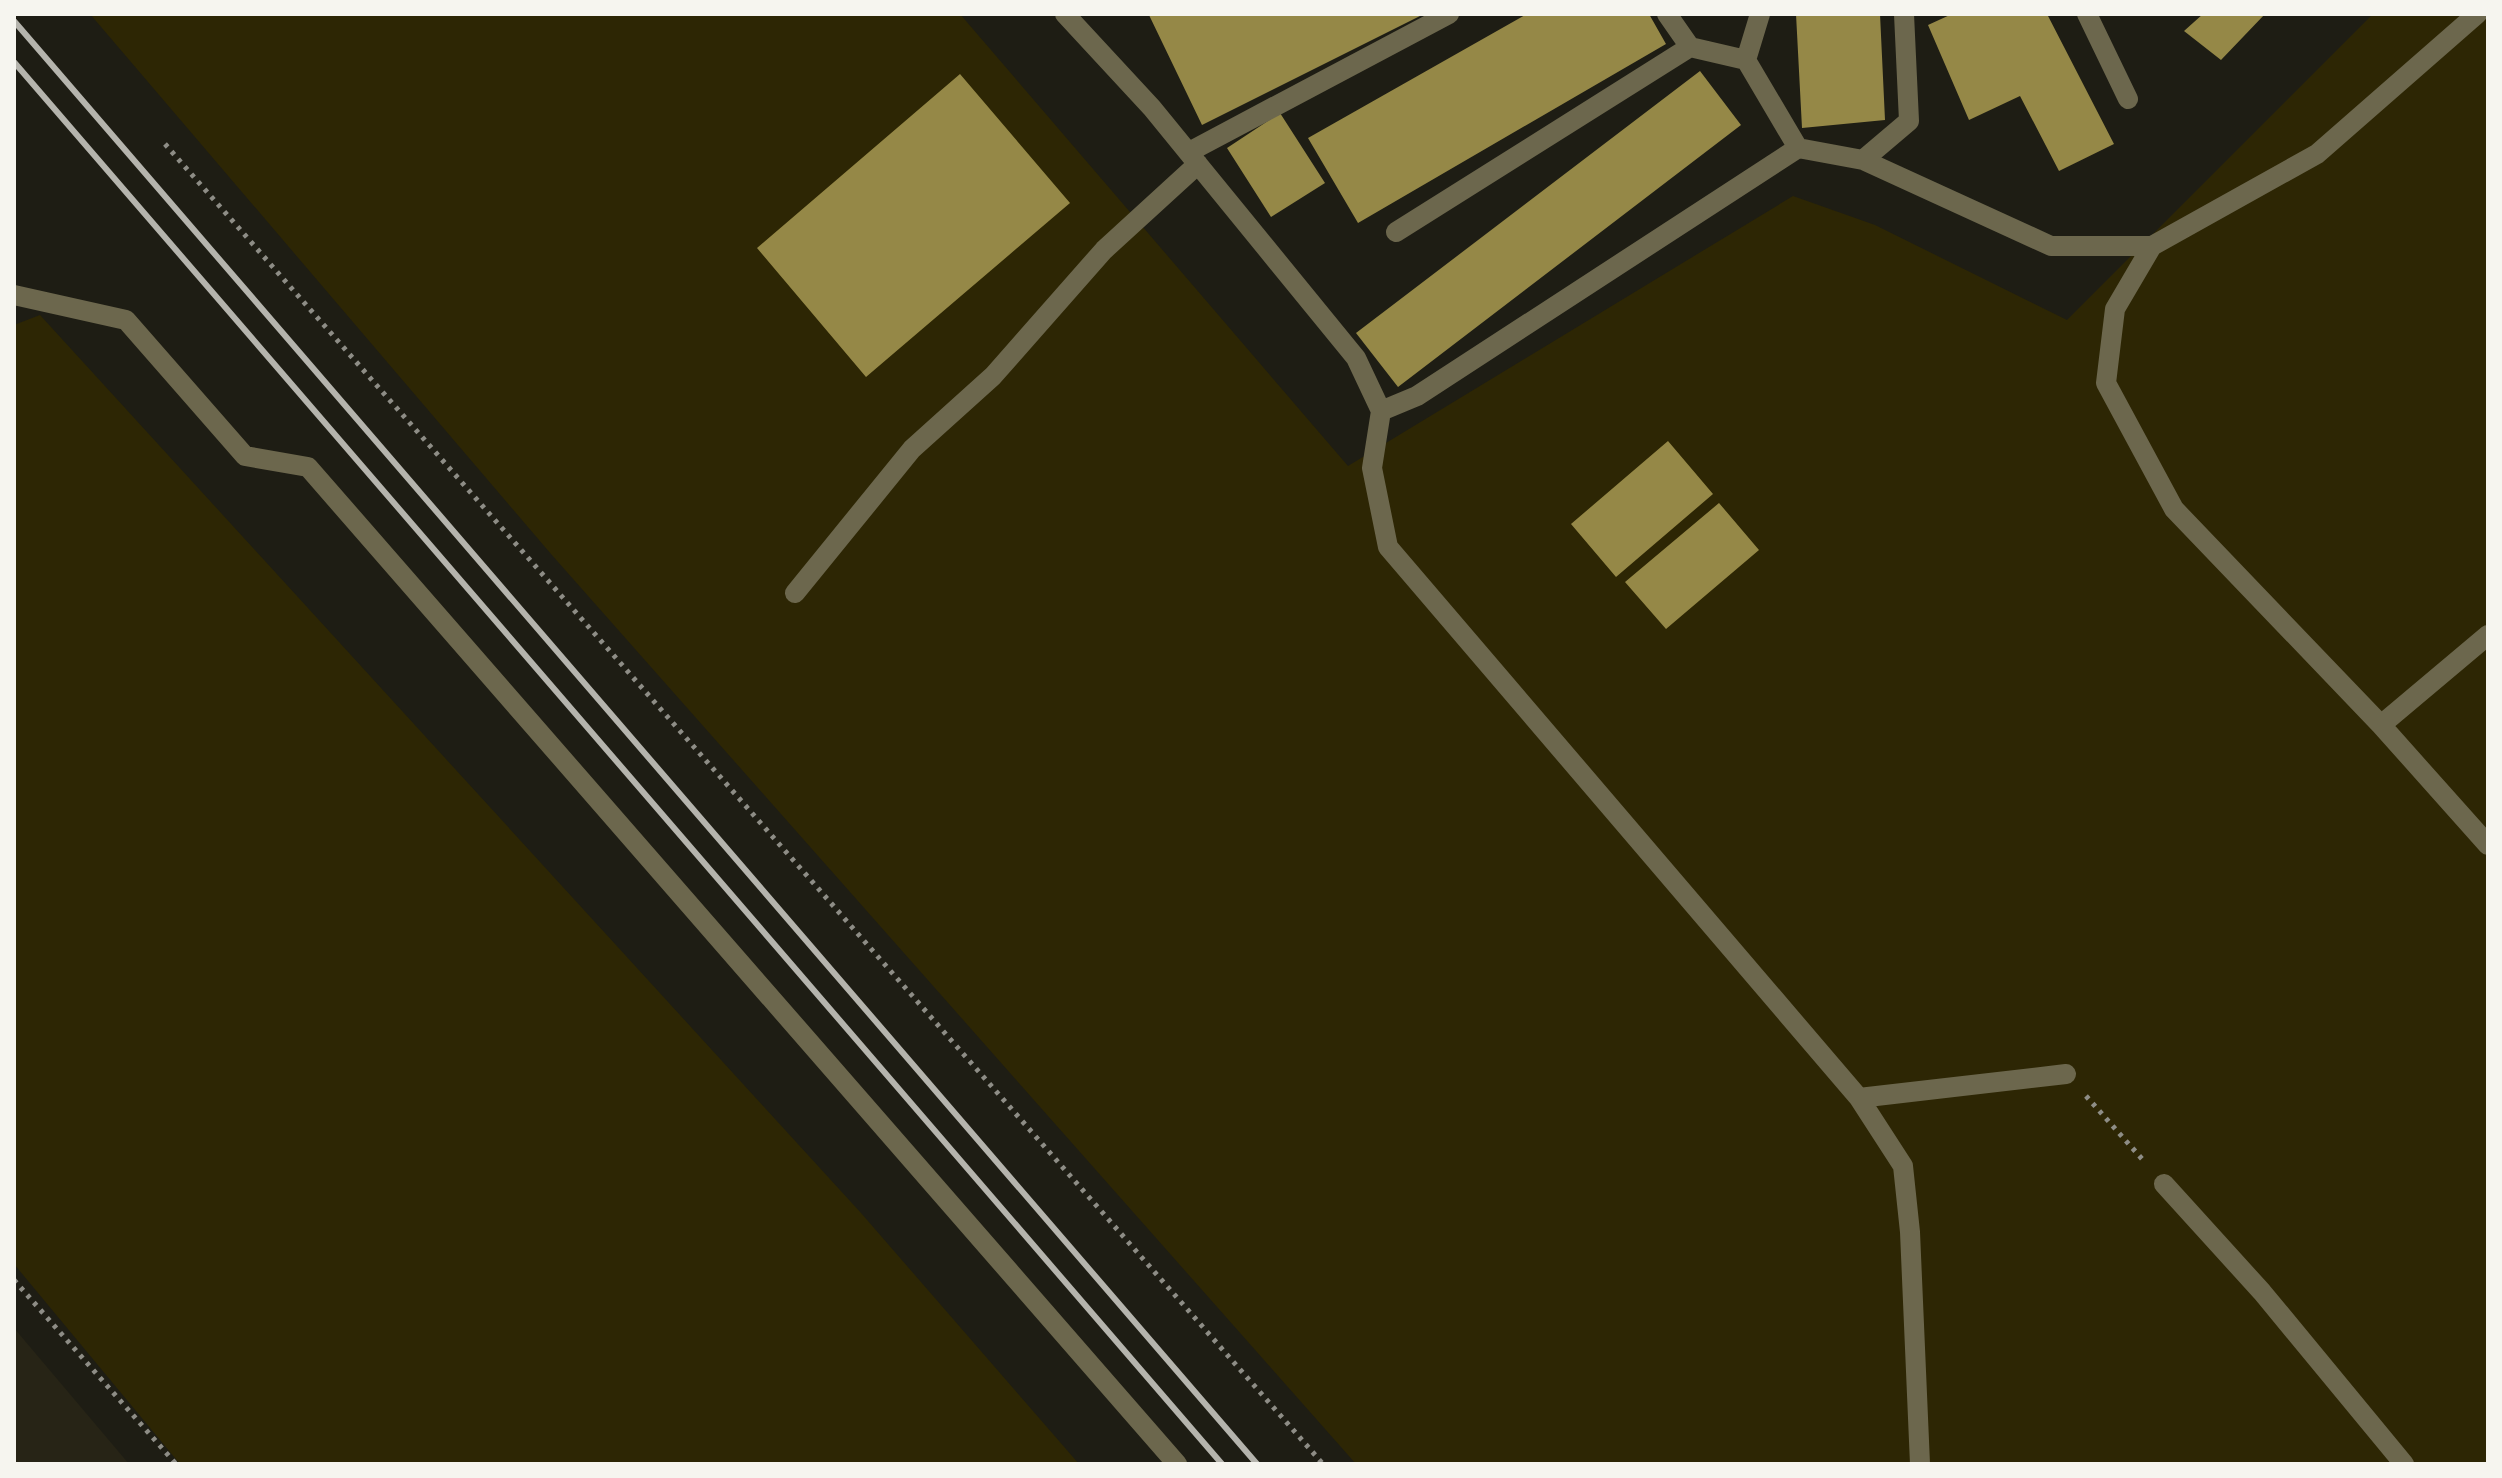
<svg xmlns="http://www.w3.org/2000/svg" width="2502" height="1478" font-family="'Sofia Sans Condensed',sans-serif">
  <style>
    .built { fill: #272416 }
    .green { fill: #2d2604 }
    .building { fill: #958847 }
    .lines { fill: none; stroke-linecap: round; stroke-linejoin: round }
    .path { stroke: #8e8d86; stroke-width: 5; stroke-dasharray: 4 6; stroke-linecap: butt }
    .minor { stroke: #6c674d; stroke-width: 20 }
    .rail { stroke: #b5b4ad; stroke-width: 6 }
  </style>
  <rect width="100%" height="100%" fill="#1e1d14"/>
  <!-- built -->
  <path class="built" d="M14,1328L129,1464H14Z"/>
  <!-- green -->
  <path class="green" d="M90,14H960L1348,466L1793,196L1875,225L2067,320L2373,14H2488V1464H1356L551,554Z
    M40,315L861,1213L1079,1464H180L14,1264V325Z"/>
  <!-- building -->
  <path class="building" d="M1152,14H1424L1202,125L1149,15Z
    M1527,14H1649L1666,44L1358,223L1308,138Z
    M1796,14H1880L1885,120L1802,128Z
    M1952,14H2047L2114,144L2059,171L2020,96L1969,120L1928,25Z
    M2203,14H2265L2221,60L2184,31Z
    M1700,71L1741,125L1398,387L1356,333Z
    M960,74L1070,203L866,377L757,248Z
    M1280,113L1325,183L1271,217L1227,148Z
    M1668,441L1713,494L1616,577L1571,524Z
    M1719,503L1759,550L1666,629L1625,582Z"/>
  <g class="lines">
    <!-- path -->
    <path class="path" d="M165,144L1323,1464
      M2086,1096L2143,1160
      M14,1280L176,1464"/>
    <!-- minor -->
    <path class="minor" d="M1065,14L1152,108L1356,358L1381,411L1417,396L1798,148L1863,160L2051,246H2152L2317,154L2477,14
      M1667,14L1690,47L1746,60L1798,148
      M2087,14L2128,99
      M1746,60L1760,14
      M1189,152L1449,14
      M1863,160L1909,121L1904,14
      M1396,232L1690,47
      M2152,246L2115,309L2106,383L2174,509L2381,725L2488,845
      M14,295L126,320L245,456L308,467L1177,1464
      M1381,411L1372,468L1388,547L1859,1098L1903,1166L1910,1232L1920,1464
      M795,593L912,449L993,376L1104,250L1198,164
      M2381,725L2488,635
      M1859,1098L2066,1074
      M2164,1184L2262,1292L2404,1464"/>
    <!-- rail -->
    <path class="rail" d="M14,21L1257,1464
      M14,62L1222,1464"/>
  </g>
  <!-- border -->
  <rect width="2502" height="1478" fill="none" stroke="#f6f5ef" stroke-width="32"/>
</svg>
